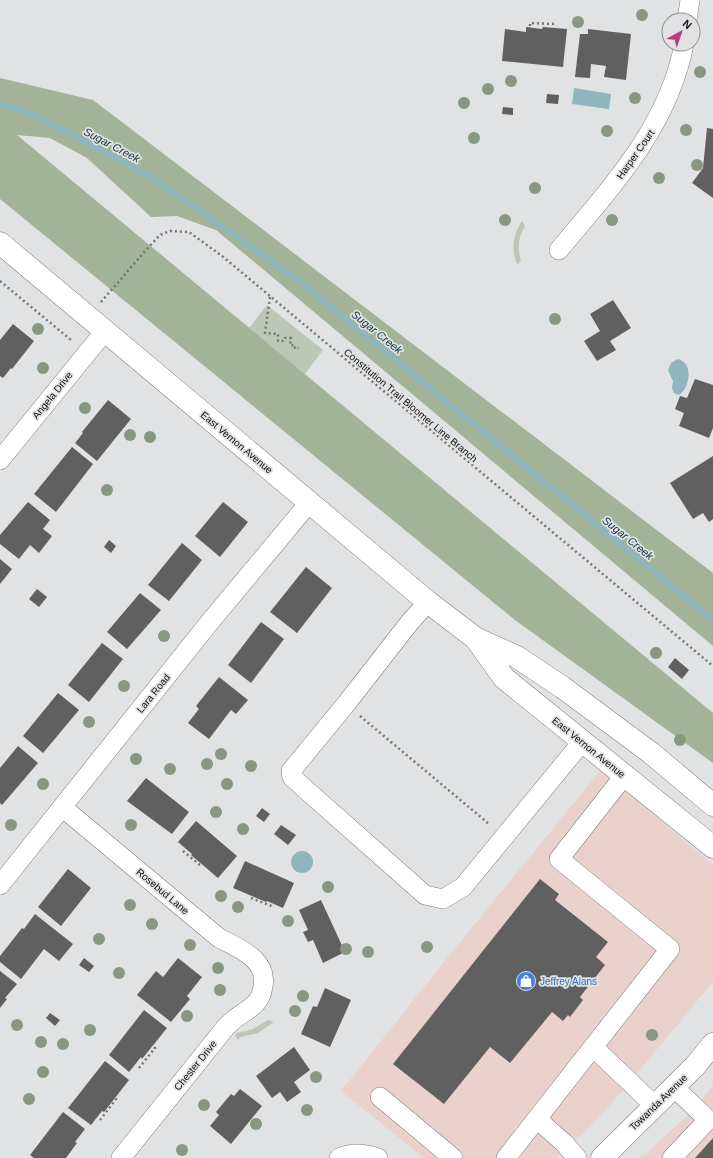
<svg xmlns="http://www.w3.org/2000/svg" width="713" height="1158" font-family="Arial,sans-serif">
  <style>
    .commercial { fill: #ebd1cc }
    .green { fill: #bcc7b6 }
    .forest { fill: #a2b398 }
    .water { fill: #8fb5bd }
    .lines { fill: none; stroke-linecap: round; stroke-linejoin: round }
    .stream { stroke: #8fb5bd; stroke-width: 6 }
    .building { fill: #606061 }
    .minor-casing { stroke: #7e7e7f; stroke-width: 20 }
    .major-casing { stroke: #7e7e7f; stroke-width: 23 }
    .path { stroke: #747576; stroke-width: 2.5; stroke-dasharray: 2 3; stroke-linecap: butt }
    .minor { stroke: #fff; stroke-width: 19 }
    .major { stroke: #fff; stroke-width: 22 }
    .tree { fill: #889781 }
    .labels { text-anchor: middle; stroke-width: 3.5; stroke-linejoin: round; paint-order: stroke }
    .street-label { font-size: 10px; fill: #101011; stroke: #e1e2e3 }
    .shop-label { font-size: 10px; fill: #366cbe; stroke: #e1e2e3; text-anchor: start }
    .water-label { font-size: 11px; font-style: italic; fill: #0d323a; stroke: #e1e2e3 }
  </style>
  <rect width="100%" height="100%" fill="#e1e2e3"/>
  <!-- commercial -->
  <path class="commercial" d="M601,770L713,865V982L619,1095L590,1127L557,1158H424L341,1091L452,952Z
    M713,1085V1158H641L690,1113Z"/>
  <!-- green -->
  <path class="green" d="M522,221L525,226C518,237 517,249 521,261L517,265C511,249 513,234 522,221Z
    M267,305L323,350L305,374L249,328Z
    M268,1020L274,1022L258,1033L240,1037L238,1040L235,1035L237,1033L253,1029Z"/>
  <!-- forest -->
  <path class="forest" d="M0,78L93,100L713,573V646L216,230L177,216L151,217L87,158L50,138L17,135L713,713V763L515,620L0,199Z"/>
  <!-- water -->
  <path class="water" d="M574,88L611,94L609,109L572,104Z
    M678,359C694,363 690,388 679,395L674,393L672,388L673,381L668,370L671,363Z
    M291 862a11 11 0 1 1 22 0a11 11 0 1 1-22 0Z"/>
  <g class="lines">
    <!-- stream -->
    <path class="stream" d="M0,104L35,115L153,178L298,280L713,620"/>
  </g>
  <!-- building -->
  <path class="building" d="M526,27L542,29L543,27L567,29L563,67L502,61L505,29L526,32Z
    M588,29L631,34L626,80L604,77L606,66L591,64L590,78L575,77L580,34H588Z
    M547,94L559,95L558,104L546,103Z
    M503,107L513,108V115L502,114Z
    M707,128L713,129V198L692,183L703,168Z
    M613,300L631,328L610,341L616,350L597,361L584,341L600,331L590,314Z
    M13,324L34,341L12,369L11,368L3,378L0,376V340Z
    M695,379L713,385V428L709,438L679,426L684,413L675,409L680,396L687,398Z
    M108,400L131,419L97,461L75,443L83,433L82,432Z
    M72,447L93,464L56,512L34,494Z
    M713,456V519L709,522L703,513L693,519L670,483Z
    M28,502L50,520L43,529L52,536L39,553L30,545L19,559L0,544V535Z
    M223,502L248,522L220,557L195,536Z
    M109,540L116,546L111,553L104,547Z
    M182,543L202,560L169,601L148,585Z
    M0,559L12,569L0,584Z
    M306,567L332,588L297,633L270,612Z
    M37,589L47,597L39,607L29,599Z
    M140,593L161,610L127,649L107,632Z
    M261,622L284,639L251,683L228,665Z
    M102,643L123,659L89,702L68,685Z
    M675,658L689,670L682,679L668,667Z
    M219,677L248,700L236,714L231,710L209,739L188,723L199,709L196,706Z
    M58,693L79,710L43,753L23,736Z
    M18,746L38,763L2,805L0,803V768Z
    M146,778L189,812L172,834L127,801Z
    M262,808L270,814L264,822L256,816Z
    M196,821L237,856L218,878L191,855L192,854L178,842Z
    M281,825L296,835L288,845L274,834Z
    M245,861L294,883L283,908L267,901L266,902L233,888Z
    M68,869L91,888L61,926L38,907Z
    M540,879L559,894L555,900L608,942L596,957L605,965L580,997L583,1000L570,1017L568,1015L563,1021L552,1012L510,1063L490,1047L444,1104L393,1064Z
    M321,900L345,952L323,963L313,940L308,942L303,932L308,930L299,910Z
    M35,914L73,944L59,961L44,949L21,979L0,962V956L22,928L24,929Z
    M84,958L94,966L89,972L79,965Z
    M178,958L202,977L187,996L190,999L171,1022L137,995L156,971L163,977Z
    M0,971L17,984L5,998L7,999L0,1008Z
    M325,988L351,1000L330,1047L301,1034L313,1006L317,1007Z
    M144,1010L167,1028L142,1059L141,1057L129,1072L109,1055Z
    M50,1013L60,1020L55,1026L46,1018Z
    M294,1047L310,1070L294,1082L301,1092L287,1102L280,1092L272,1098L256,1076Z
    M105,1061L129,1080L104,1112L102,1111L91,1125L68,1108Z
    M240,1089L262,1106L231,1144L210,1126L219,1115L216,1112L231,1094L234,1096Z
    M63,1112L85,1129L75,1142L77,1143L66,1158H34L30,1155Z
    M713,1138V1158H695Z"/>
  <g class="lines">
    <!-- minor casing -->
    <g class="minor-casing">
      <path id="minor" d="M687,20L690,0
        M559,250C611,187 668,128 684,44
        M0,460L105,331
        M428,602L410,622L346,704L291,771L292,777L304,788L425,895L443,899L463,887L582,742
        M62,807L219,938C238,948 268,959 263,986C262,993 261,997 256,1003C250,1009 243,1013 236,1018C231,1022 225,1027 221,1033L121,1158
        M0,885L209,623L309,503
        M593,1047L655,1106
        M380,1097L453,1158
        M537,1119L564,1143L577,1158
        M339,1158C352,1152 364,1153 378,1158
        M506,1158L670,949L559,859L624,776
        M672,1158L708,1120L674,1087"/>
    </g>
    <!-- major casing -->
    <g class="major-casing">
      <path id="major" d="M0,243L428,602L475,638L517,657L562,687L651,753L713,805
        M476,639L504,678L713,847
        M602,1158L695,1066L713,1044"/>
    </g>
    <!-- path -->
    <path class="path" d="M530,26V23L556,24
      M0,281L71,340L72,339
      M270,297L265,333L278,334V341H284L285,338H291L290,345H295V348H299
      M101,302L146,250L160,235L170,231L189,232L222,256L713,666
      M360,716L489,824
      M183,851L201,866
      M251,898L274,907
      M139,1068L155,1048L153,1047
      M100,1120L116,1099L115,1098"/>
    <!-- minor -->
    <use href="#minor" class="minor"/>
    <!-- major -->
    <use href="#major" class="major"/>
  </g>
  <!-- trees -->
  <g class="tree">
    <circle cx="642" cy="15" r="6"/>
    <circle cx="578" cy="22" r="6"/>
    <circle cx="700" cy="72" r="6"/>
    <circle cx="511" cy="81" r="6"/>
    <circle cx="488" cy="89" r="6"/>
    <circle cx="635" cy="98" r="6"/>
    <circle cx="464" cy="103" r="6"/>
    <circle cx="686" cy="130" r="6"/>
    <circle cx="607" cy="131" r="6"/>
    <circle cx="474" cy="138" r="6"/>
    <circle cx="697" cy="165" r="6"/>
    <circle cx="659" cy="178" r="6"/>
    <circle cx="535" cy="188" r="6"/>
    <circle cx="505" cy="220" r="6"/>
    <circle cx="612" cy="220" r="6"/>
    <circle cx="555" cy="319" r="6"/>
    <circle cx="38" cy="329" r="6"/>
    <circle cx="43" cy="368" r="6"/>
    <circle cx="85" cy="408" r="6"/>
    <circle cx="130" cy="435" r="6"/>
    <circle cx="150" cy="437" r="6"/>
    <circle cx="107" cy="490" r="6"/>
    <circle cx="164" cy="636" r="6"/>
    <circle cx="656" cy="653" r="6"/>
    <circle cx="124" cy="686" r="6"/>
    <circle cx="89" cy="722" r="6"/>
    <circle cx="680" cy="740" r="6"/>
    <circle cx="221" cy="754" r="6"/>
    <circle cx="136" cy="759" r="6"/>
    <circle cx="207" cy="764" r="6"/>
    <circle cx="251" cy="766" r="6"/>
    <circle cx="170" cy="769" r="6"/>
    <circle cx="43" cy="784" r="6"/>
    <circle cx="227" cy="784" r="6"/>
    <circle cx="216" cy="812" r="6"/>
    <circle cx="11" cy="825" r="6"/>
    <circle cx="131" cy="825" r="6"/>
    <circle cx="243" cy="829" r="6"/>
    <circle cx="328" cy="887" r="6"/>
    <circle cx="221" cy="896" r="6"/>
    <circle cx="130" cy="905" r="6"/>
    <circle cx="238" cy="907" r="6"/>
    <circle cx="288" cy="921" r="6"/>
    <circle cx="152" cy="924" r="6"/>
    <circle cx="99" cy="939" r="6"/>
    <circle cx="190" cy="945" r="6"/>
    <circle cx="427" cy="947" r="6"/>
    <circle cx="346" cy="949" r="6"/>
    <circle cx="368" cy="952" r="6"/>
    <circle cx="218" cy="968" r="6"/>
    <circle cx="119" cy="973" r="6"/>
    <circle cx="220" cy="990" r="6"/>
    <circle cx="303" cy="996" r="6"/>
    <circle cx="295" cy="1011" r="6"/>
    <circle cx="187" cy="1016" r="6"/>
    <circle cx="17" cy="1025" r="6"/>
    <circle cx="90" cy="1030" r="6"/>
    <circle cx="652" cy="1035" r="6"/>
    <circle cx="41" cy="1042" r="6"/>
    <circle cx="63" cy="1044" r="6"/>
    <circle cx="43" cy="1072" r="6"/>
    <circle cx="316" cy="1077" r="6"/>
    <circle cx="29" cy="1099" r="6"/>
    <circle cx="204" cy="1105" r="6"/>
    <circle cx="307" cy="1110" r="6"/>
    <circle cx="256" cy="1124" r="6"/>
    <circle cx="182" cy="1150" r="6"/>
  </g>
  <!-- icons -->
  <defs>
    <g id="shop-disc" transform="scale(1)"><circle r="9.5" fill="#3f7fe0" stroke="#e1e2e3"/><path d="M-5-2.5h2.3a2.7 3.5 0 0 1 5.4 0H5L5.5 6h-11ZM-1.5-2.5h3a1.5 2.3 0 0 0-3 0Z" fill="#fff"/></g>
  </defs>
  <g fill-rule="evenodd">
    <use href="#shop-disc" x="526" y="981"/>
  </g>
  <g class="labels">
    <!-- street labels -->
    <g class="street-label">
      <text transform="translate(635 154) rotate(-55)" y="4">Harper Court</text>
      <text transform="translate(52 395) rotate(-51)" y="4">Angela Drive</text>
      <text transform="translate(411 405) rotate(40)" y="4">Constitution Trail Bloomer Line Branch</text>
      <text transform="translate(237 442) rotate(40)" y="4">East Vernon Avenue</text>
      <text transform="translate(153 693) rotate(-51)" y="4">Lara Road</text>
      <text transform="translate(589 747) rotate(39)" y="4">East Vernon Avenue</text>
      <text transform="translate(163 891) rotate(40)" y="4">Rosebud Lane</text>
      <text transform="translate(195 1065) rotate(-51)" y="4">Chester Drive</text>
      <text transform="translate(658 1102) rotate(-44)" y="4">Towanda Avenue</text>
    </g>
    <!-- shop labels -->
    <g class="shop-label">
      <text x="540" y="985">Jeffrey Alans</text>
    </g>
    <!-- water labels -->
    <g class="water-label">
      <text transform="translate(112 145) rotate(28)" y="4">Sugar Creek</text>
      <text transform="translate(377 332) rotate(39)" y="4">Sugar Creek</text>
      <text transform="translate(628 538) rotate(39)" y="4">Sugar Creek</text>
    </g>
  </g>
  <!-- north arrow -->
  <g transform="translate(681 32) rotate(40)"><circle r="19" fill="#e1e2e3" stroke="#8d8e8f"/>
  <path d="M0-3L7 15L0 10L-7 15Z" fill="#bd3b83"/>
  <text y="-6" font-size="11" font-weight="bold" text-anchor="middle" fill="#101011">N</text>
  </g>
</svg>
